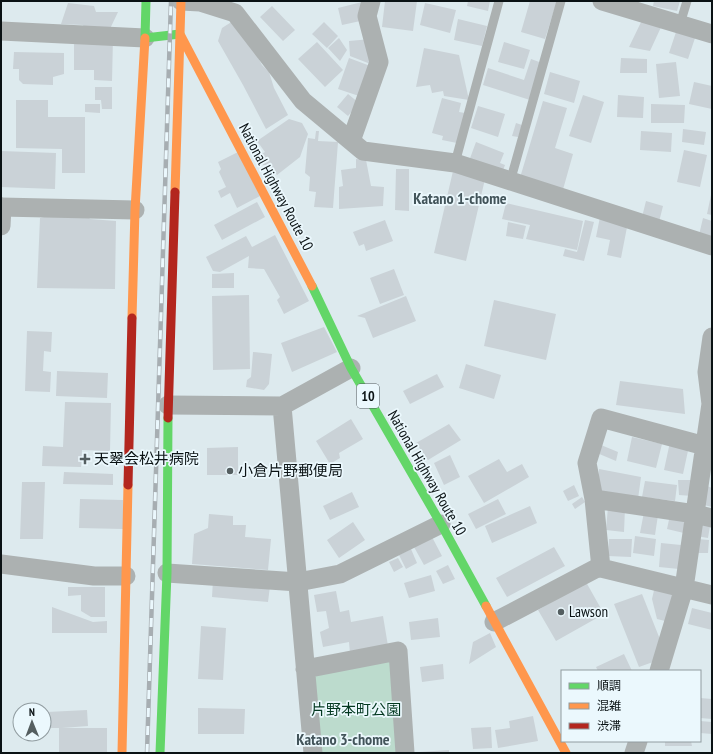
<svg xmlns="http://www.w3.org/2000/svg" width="713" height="754" font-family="'PT Sans Narrow','Noto Sans JP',sans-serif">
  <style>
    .green { fill: #bcdbcd }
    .building { fill: #cad2d7 }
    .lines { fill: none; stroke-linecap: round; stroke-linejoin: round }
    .lane { stroke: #acb1b1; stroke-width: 9 }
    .street { stroke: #acb1b1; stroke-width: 19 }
    .fast { stroke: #63d668; stroke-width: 9 }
    .slow { stroke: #ff974d; stroke-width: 9 }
    .jam { stroke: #b3261e; stroke-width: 9 }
    .rail-casing { stroke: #a7aeb2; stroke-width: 4.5 }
    .rail { stroke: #ebf8fd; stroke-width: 3; stroke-dasharray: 9; stroke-linecap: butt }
    .poi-dot { fill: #545e60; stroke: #ebf8fd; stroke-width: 1.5 }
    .labels { text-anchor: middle; stroke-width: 3.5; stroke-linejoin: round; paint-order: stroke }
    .shield { fill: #ebf8fd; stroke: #4e575a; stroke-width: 1 }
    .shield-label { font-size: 14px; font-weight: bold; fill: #0a1214 }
    .street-label { font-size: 15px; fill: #0a1214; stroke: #ebf8fd }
    .poi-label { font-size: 15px; fill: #0a1214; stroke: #ebf8fd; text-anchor: start }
    .park-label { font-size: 15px; fill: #033820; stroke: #ebf8fd }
    .neighbourhood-label { font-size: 16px; font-weight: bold; fill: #42545a; stroke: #ebf8fd }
  </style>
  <rect width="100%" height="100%" fill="#ddeaee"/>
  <!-- green -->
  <path class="green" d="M395,655L402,753H316L309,672Z"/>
  <!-- building -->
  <path class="building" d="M366,1L365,20L342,25L338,8Z
    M385,1H417L413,31L382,27Z
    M468,1H490L488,11L467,6Z
    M530,1H557L545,39L521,32Z
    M654,1H680L677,11L653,6Z
    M68,3L94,6L96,12H118L108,33L85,30L83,25L61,24Z
    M425,3L456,10L450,33L420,25Z
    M272,6L295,30L283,41L260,17Z
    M644,16L662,25L650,51L629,47Z
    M458,19L487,26L482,46L454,40Z
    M233,21L239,22L262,65L269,72L274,88L288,115L266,129L243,85L218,41L222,28Z
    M324,22L338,36L327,48L312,34Z
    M676,32L695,38L688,59L669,53Z
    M74,37L113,38L112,81L94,80V70H74Z
    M339,38L347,50L340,61L328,48Z
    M371,39L373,65L350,56L349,41Z
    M317,42L343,70L325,87L298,59Z
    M504,42L530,50L524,69L498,62Z
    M424,48L459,55L469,100L444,96L443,91L432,93L430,85L416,87Z
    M14,52L64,53V74L53,77V85L23,84L19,80V69H13Z
    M349,58L373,67L362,97L338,89Z
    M621,58L647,59V73H620Z
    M531,59L542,63L530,100L483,85L488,68L524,80Z
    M676,62L680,96L659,98L656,64Z
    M550,72L580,81L574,103L544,94Z
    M694,82L712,86V109L689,104Z
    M95,87H112V109H102L101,100H95Z
    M348,94L359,103L348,116L337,107Z
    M583,95L604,102L591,143L569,136Z
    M618,95L644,97L643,118L617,117Z
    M442,98L461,103L459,112L465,113L457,143L442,140L443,136L432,133Z
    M16,100H48V117H85V173H62V149L16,148Z
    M543,101L567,108L555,148L573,154L562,193L519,181Z
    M85,104H100V113L85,112Z
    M651,104L685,105L684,123H651Z
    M478,106L505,114L498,137L471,128Z
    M289,119L302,123L308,134L300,157L277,175L269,165H263L260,155L265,152L257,141Z
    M516,123L522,125L518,137L512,136Z
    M683,129L706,132L704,145L682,142Z
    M316,131H319L318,141L338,142L333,208L314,207L316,192L309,191L310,177L305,173L308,138L315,139Z
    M641,131L672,133L671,152L640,150Z
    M476,142L504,153L500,163L505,165L502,173L469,161Z
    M684,150L707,155L700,187L677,182Z
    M1,151L56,153L55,189L1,187Z
    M238,152L260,196L237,208L230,193L221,198L218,191L226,187L219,172L221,169L218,162Z
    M356,159L366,160L371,186L384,187L383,206L339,209V187L343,186L341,170L356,168Z
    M396,169H409V211L395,210Z
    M453,171L485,179L466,261L434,253Z
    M711,195H712V215L707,214Z
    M646,201L663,206L659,222L642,217Z
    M257,202L265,217L222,240L214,225Z
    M506,203L583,221L577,250L526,239L530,225L502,219Z
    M65,212L86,214L90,219L116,221L115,289L37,288L40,218Z
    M600,217L628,222L621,258L607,255L610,240L596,237Z
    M703,218L712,221V238L699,235Z
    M385,220L393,241L366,251L364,244L359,246L353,232Z
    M585,220L594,222L584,261L563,256L565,249L577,252Z
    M508,222L526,226L523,239L506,236Z
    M275,235L309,301L284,314L277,300L280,297L264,269L248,268L249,256L220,272L213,271L206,257L246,236L252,247Z
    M394,269L404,295L380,304L370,278Z
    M234,273V288H212V274Z
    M249,295L250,369L213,370L212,296Z
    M406,296L416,321L373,338L365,318L357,316Z
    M494,300L556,314L546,360L484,346Z
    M324,327L337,352L292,372L281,343Z
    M27,331L52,332L51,352L44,351L43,371L51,372L50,392L25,391Z
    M253,352L272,354L269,384L264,390L246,387L247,380L251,377Z
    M466,364L501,375L494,399L459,388Z
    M57,371L108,373L107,398L56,396Z
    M437,374L444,387L410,404L403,391Z
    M620,381L683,389L685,414L616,405Z
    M65,402L111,403L110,451L82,450L81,467L42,466L43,446L63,447Z
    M351,419L363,439L339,453L340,458L330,464L316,441Z
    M449,424L461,440L428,460L416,443Z
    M632,437L662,444L656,468L627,461Z
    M670,442L689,446L683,474L664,470Z
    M601,445L618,452L616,461L597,453Z
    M238,447V475H207V448Z
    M450,455L460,477L444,485L434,463Z
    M499,459L507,472L522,464L529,477L484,503L468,476Z
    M599,469L641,477L638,499L597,494Z
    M64,472L113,474V485L63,484Z
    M678,480H692V496L679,495Z
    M645,481L677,485L675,501L642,497Z
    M22,482H45L43,539H20Z
    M574,485L579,496L568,501L563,491Z
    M707,486L712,488V507L704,505Z
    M352,492L359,507L330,520L323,506Z
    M582,497L585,502L575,509L572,504Z
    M80,499L123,500V529L79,528Z
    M498,499L506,514L476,529L468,514Z
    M530,506L537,523L492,543L485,526Z
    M608,507L625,508L624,532L606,530Z
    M644,512L658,515L655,535L640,533Z
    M209,514L233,516V525H246L245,537L271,539L268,570L192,564L194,534L208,528Z
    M670,515L691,519L688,534L667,529Z
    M353,522L365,540L339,558L327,540Z
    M698,524L710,526L708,538L696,536Z
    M635,536L656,539L654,556L633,553Z
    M432,537L442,556L424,565L414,547Z
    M609,539H632L631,557L608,556Z
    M698,539L709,540L708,553H697Z
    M661,543L681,545L679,569L659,567Z
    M554,547L565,566L507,597L496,578Z
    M411,549L417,563L406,569L399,555Z
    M398,558L403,567L394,572L389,562Z
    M448,565L455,579L443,584L436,571Z
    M431,575L435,591L409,598L404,583Z
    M213,580L270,586L268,602L212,597Z
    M586,582L604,614L556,641L538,610Z
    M655,586L677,591L669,622L657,619L652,599Z
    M68,587H105V617H91L81,611V595L68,596Z
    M336,591L340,612L349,610L351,622L383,616L388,646L350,653L349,642L323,647L320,632L329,628L326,611L317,612L314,595Z
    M642,594L667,657L639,667L614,604Z
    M52,607L93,622L107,621V633H52Z
    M692,608L712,613V630L688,624Z
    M438,618L440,637L411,640L409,622Z
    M201,626L226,628L223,680L198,679Z
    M490,633L496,647L469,664L473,642Z
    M624,654L632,671H598L596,667Z
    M443,664L444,679L422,682L420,667Z
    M700,698L712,699V719L700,718Z
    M198,708L245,709L244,734H198Z
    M87,710L88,726L62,728H107V753H59V728H48L47,712Z
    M533,716L538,741L498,748L495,730L510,728L509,721Z
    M700,721L712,722V734L700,733Z
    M491,727L492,748L473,749L471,728Z
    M665,741H691L692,746H665Z
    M449,750V753H419V752Z"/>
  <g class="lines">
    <!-- lane -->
    <path class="lane" d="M680,24L687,1
      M455,163L499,1
      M510,182L561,1"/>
    <!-- street -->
    <path class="street" d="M181,1L200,2L235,13L303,101L363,151L455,163L712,246
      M602,1L712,34
      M1,31L145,38
      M351,141L379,62L367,16L371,1
      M1,207L135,210
      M1,226L2,207
      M168,405L282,406L351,368
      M282,406L313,753
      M594,499L587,463L601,418L705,446
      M1,564L94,576H126
      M601,568L594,499L695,514L712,518
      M167,573L298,582L340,574L441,524
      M494,622L595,569L601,568L712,595
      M305,669L398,651L405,753
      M659,671L684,588L711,404L707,372L712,337
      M634,753L638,741"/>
    <!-- fast -->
    <path class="fast" d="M146,1L145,38L180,34
      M312,286L351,368L441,524L486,606
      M160,753L167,573L168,418"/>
    <!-- slow -->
    <path class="slow" d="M181,1L180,34L312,286
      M175,192L180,34
      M132,318L135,210L145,38
      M486,606L566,753
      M122,753L128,485"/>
    <!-- jam -->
    <path class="jam" d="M168,418L175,192
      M128,485L132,318"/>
    <!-- rail casing -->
    <g class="rail-casing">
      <path id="rail" d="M147,753L171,1"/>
    </g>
    <!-- rail -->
    <use href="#rail" class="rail"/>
  </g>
  <!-- markers -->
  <g class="poi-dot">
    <path d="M83 453h4v4h4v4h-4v4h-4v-4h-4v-4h4z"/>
    <circle cx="230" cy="471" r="4"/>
    <circle cx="561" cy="612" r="4"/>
  </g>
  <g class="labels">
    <!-- shield labels -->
    <rect class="shield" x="357" y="384" width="22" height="24" rx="3"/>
    <g class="shield-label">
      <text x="368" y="401">10</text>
    </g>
    <!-- street labels -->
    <g class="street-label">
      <text transform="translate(276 187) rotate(62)" y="5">National Highway Route 10</text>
      <text transform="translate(427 473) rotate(60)" y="5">National Highway Route 10</text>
    </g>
    <!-- poi labels -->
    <g class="poi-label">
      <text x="94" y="464">天翠会松井病院</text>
      <text x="238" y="476">小倉片野郵便局</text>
      <text x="569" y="617">Lawson</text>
    </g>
    <!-- park labels -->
    <g class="park-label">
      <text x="356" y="715">片野本町公園</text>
    </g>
    <!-- neighbourhood labels -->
    <g class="neighbourhood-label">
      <text x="460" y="204">Katano 1-chome</text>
      <text x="343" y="745">Katano 3-chome</text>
    </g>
  </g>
  <!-- border -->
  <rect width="713" height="754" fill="none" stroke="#0a1214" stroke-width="4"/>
  <!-- legend -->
  <rect x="561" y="670" width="140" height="72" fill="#ebf8fd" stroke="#919ca0"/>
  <rect x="569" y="683" width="20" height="6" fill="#63d668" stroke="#919ca0"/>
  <text x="597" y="690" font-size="12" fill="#0a1214">順調</text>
  <rect x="569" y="703" width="20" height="6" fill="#ff974d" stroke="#919ca0"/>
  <text x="597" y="710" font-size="12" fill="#0a1214">混雑</text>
  <rect x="569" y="723" width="20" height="6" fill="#b3261e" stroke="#919ca0"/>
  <text x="597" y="730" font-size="12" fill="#0a1214">渋滞</text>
  <!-- north arrow -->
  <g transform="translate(32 722) rotate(359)"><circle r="19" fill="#ebf8fd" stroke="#919ca0"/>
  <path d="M0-3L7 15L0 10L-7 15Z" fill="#545e60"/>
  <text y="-6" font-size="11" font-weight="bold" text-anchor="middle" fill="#0a1214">N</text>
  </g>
</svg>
